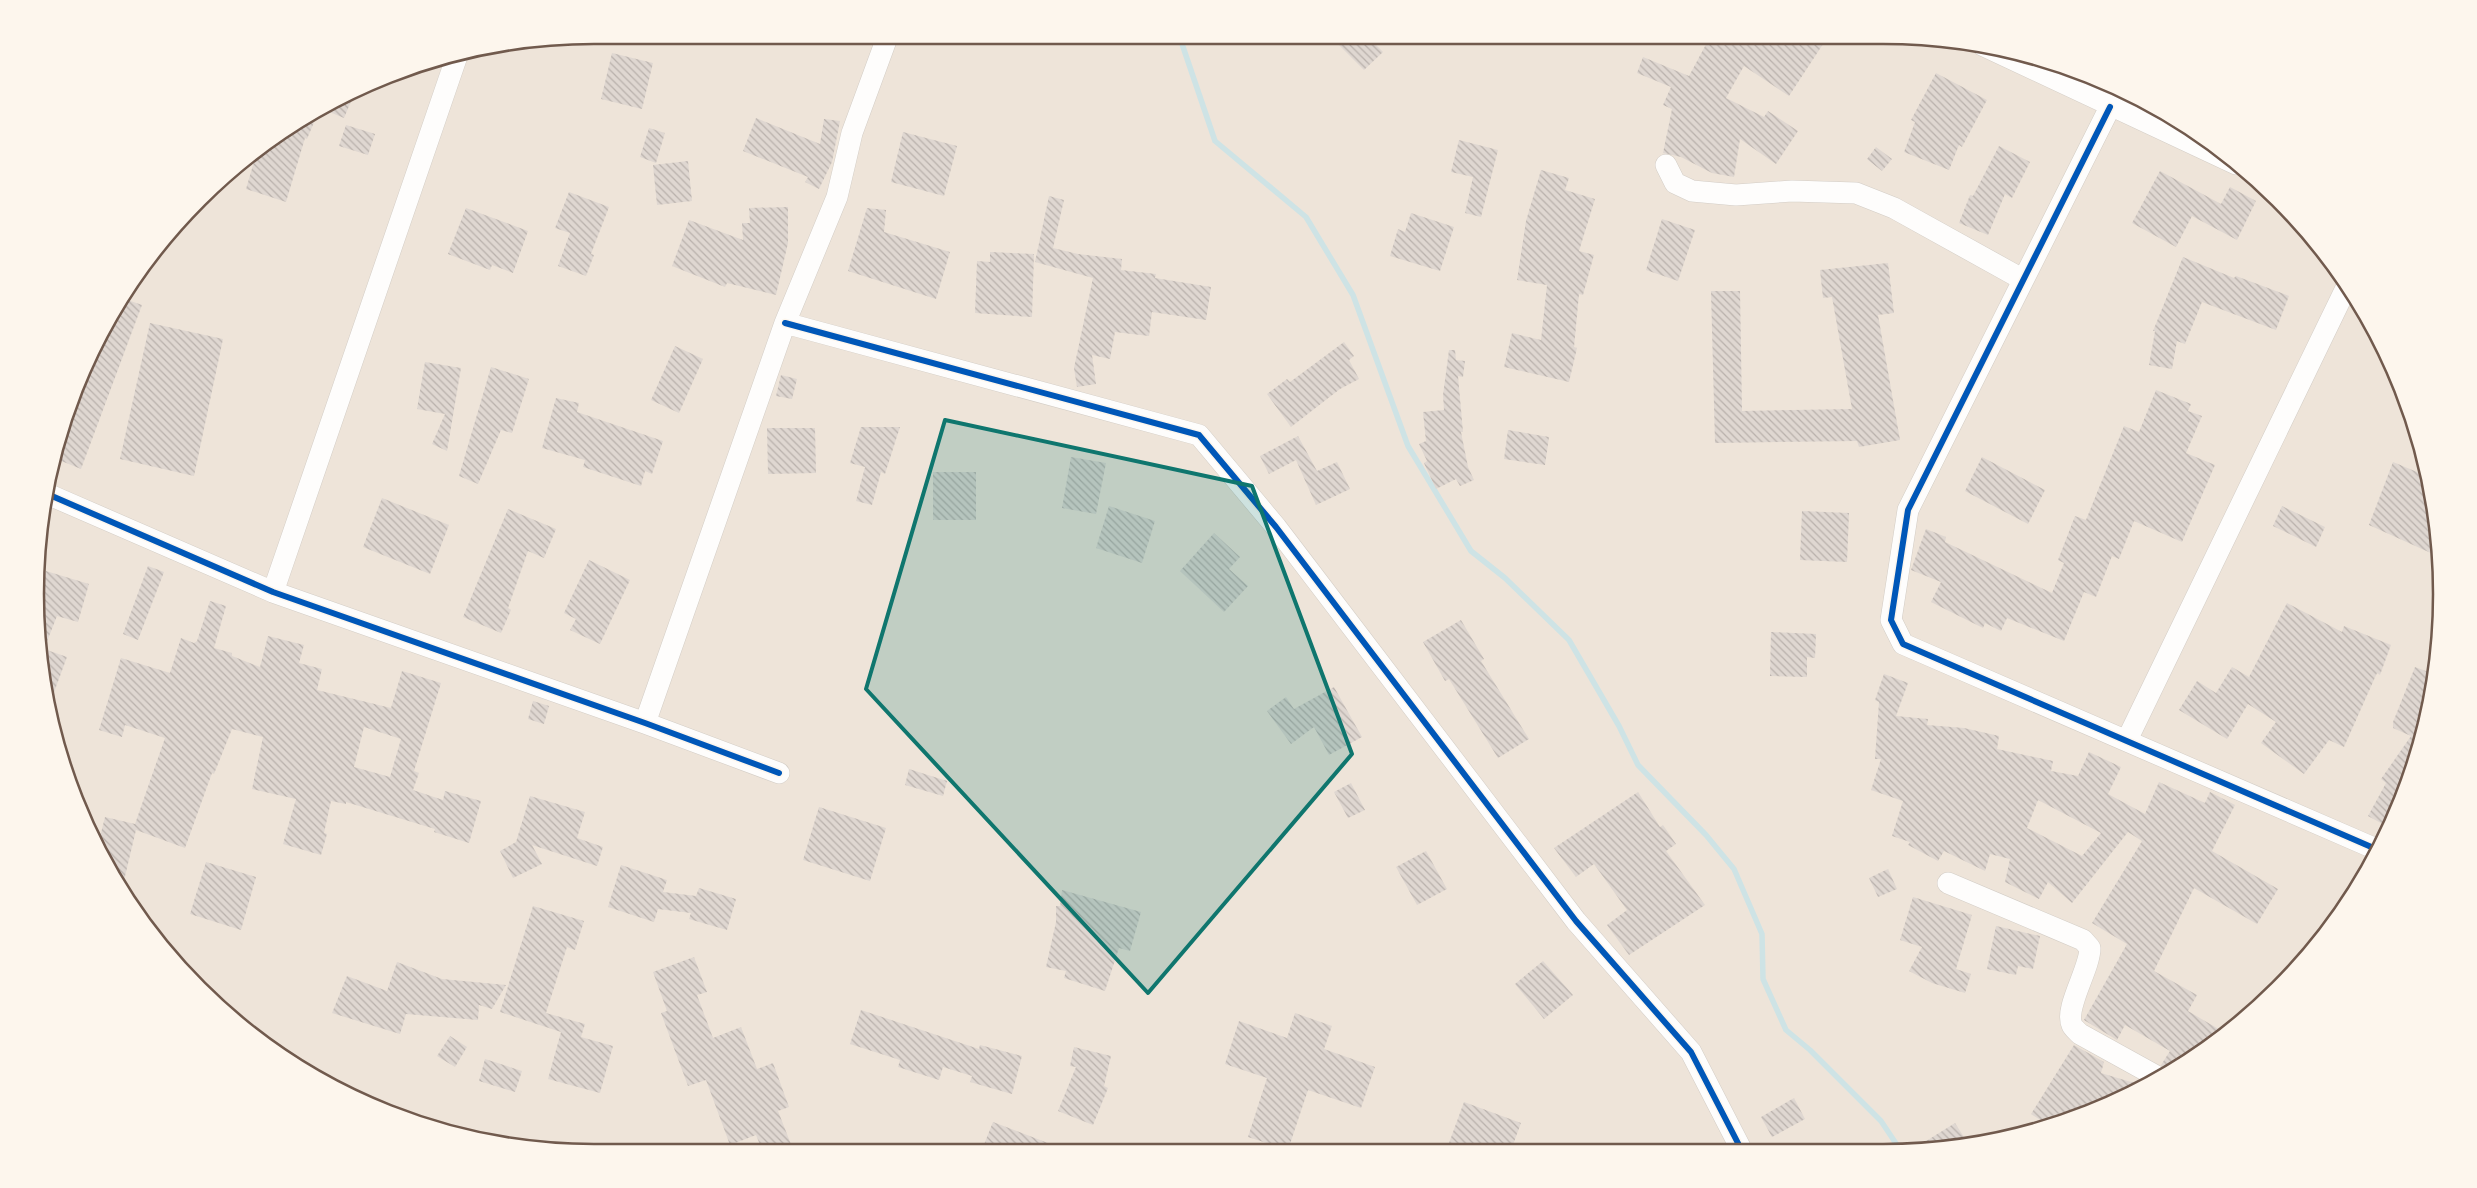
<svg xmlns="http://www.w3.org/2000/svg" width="2477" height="1188" font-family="'Open Sans',sans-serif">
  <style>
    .residential { fill: #eee4d9 }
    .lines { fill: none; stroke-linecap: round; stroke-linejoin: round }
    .stream { stroke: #cee3e5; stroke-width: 5.5 }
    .building { fill: url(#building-back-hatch); fill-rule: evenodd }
    .minor-casing { stroke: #d3cdc6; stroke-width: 22 }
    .minor { stroke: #fefdfc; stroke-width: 21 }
    .cycleway-casing { stroke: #fdf6ed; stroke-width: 9 }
    .cycleway { stroke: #0057b8; stroke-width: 6 }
    .marked { fill: #0f766e; fill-opacity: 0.2; stroke: #0f766e; stroke-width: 4; stroke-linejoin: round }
    .rim { fill: none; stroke: #715a4d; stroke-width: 2.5 }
  </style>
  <defs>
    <pattern id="building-back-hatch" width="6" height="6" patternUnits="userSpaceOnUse" patternTransform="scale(1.25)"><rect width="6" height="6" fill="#dfd7d1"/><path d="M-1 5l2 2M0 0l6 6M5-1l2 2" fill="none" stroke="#b9b1ac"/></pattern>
  </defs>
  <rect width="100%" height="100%" fill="#f6f1eb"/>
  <!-- residential -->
  <path class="residential" d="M594,35H1883L1992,46L2097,78L2194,129L2278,199L2348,284L2400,380L2431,485L2442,594L2431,703L2399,808L2327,934L2224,1037L2097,1110L1956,1148L594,1153L485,1142L380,1110L284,1059L225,1014L150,934L93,841L65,773L40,667L36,558L46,485L77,380L129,284L174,225L253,151L315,110L414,65L485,46Z"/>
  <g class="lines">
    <!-- stream -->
    <path class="stream" d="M1179,35L1215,141L1306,217L1353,295L1408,446L1471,551L1505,578L1569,640L1619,726L1638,765L1706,835L1734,869L1762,934L1763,979L1786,1030L1810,1050L1881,1121L1899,1148"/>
  </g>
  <!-- building -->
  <path class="building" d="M1329,35H1366L1383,52L1364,70Z
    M1711,35H1829L1789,96L1744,66L1726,98L1764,117L1768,111L1798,131L1776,164L1740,139L1734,177L1712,173L1681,157L1663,153L1672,109L1663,105L1671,87L1637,73L1643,57L1689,76Z
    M612,53L653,63L642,109L601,99Z
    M1936,73L1987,100L1962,147L1959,145L1949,170L1904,152L1915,122L1911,120Z
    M355,92L344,118L320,108L307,139L305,138L286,202L246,189L258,148L315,110Z
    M756,118L820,144L824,119L840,121L832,162L819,189L805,182L808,177L743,151Z
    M346,125L375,134L368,155L339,146Z
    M649,128L665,133L656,163L640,157Z
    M903,132L957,146L944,196L891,182Z
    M1459,140L1498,150L1481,217L1465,213L1473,177L1451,172Z
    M1999,146L2030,162L2012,198L2005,194L1988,235L1959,223L1970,195L1973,196Z
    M1876,147L1892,159L1882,171L1867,159Z
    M688,161L692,201L657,205L653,165Z
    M1541,170L1569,178L1565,190L1595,199L1579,251L1594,255L1583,295L1579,294L1574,347L1577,348L1569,382L1504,367L1512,333L1541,340L1547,285L1517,280L1526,221Z
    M2160,171L2221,204L2230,187L2256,201L2237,240L2192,216L2176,247L2132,223Z
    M569,192L609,207L591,254L594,255L586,276L558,266L570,233L555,228Z
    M1049,196L1064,200L1053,248L1078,254L1122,259L1121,270L1156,274L1155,278L1211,287L1206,320L1152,312L1149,336L1115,332L1110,359L1092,355L1096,384L1077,387L1074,368L1093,278L1035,262Z
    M788,207V243L776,295L727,283L725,287L672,266L689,220L743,240L742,223H750L749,208Z
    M466,208L528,231L513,273L492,265L490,270L448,254Z
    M867,208L886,210L884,232L950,252L936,299L848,271Z
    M1411,213L1454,227L1440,271L1390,256L1398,229L1405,232Z
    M1662,219L1695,230L1678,281L1646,270Z
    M990,252L1034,254L1032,317L975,313L977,261L990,262Z
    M2183,257L2234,278L2236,276L2289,296L2276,330L2202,302L2185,344L2177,341L2172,369L2149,365L2155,331H2153Z
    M1888,263L1894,313L1878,315L1900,440L1859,447L1857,441L1715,443L1711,291H1740L1742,411L1852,409L1832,297L1823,298L1820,270Z
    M122,298L142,305L81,469L54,458L65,422H67L81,381L78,380Z
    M150,323L223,339L194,476L120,459Z
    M1344,342L1354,356L1349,360L1359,379L1340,389L1291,427L1267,394L1287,379L1290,382Z
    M675,346L703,359L679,413L651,400Z
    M1449,350H1455L1456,360L1465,361L1463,377L1458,376L1463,432H1461L1468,467L1474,480L1460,486L1456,479L1436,489L1424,463L1427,461L1419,444L1426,441L1423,412L1444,410L1443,395Z
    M425,362L461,368L447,451L432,444L445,414L417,409Z
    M491,367L529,379L512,433L501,430L478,484L459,476Z
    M781,375L797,379L792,399L776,396Z
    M2156,390L2191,404L2188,411L2202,416L2186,453L2215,465L2182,542L2134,521L2119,559L2112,556L2096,597L2084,592L2064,641L2007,618L2001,631L1985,623L1983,628L1931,602L1941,582L1911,570L1926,529L1946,537L1945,542L2052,593L2064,563L2058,560L2075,516L2086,520L2124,426L2139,432Z
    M556,398L579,403L577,412L663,441L652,474L645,471L641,486L583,467L585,460L542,448Z
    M861,427H900L885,474L881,472L872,505L856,501L865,467L850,463Z
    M767,428H815L816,473L768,474Z
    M1508,430L1549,437L1545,465L1504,459Z
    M1298,436L1317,471L1337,462L1350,489L1316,505L1296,460L1269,474L1260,456Z
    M1071,457L1106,463L1096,514L1062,508Z
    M1982,457L2045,490L2028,524L1965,491Z
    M2393,462L2429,477L2437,545L2433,554L2369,525Z
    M933,472H976V520H933Z
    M382,498L449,525L430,574L363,547Z
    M1109,506L1155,521L1142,563L1096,548Z
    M2282,506L2325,527L2316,547L2273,526Z
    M508,509L556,529L544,558L528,551L508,608L511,610L501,633L463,617Z
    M1802,511L1849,513L1847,562L1800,560Z
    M1214,533L1240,557L1229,569L1248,586L1224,612L1180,571Z
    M589,560L630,580L600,644L570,630L576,619L564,613Z
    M148,566L164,572L138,640L123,634Z
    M46,571L89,584L78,622L57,616L44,649L67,657L49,706L40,667L38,600Z
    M210,601L226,606L214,648L232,653V656L260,667L268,636L304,645L299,663L322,669L317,690L391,708L402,671L441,683L414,771L419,773L413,790L443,800L445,791L481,801L469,843L434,832L435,829L346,802V804L331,801L324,833L327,834L321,855L283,844L296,799L252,789L263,737L232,729L214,774L212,773L185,848L136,830L122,889L88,830L101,833L105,817L135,824L165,738L125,725L122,737L99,730L121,658L170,673L181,638L194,643L197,641ZM364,727L401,739L390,777L354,767Z
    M2287,603L2342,632L2344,626L2391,645L2380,675L2377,673L2344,747L2329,740L2304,774L2261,743L2276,722L2248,704L2227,739L2179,710L2197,681L2216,693L2232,667L2249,677Z
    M1461,620L1484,659L1481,661L1529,739L1498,758L1449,679L1445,681L1423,642Z
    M1771,632L1816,634L1815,658L1807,657V677L1770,676Z
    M2415,667L2434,674L2431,703L2399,808L2388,827L2368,816L2386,783L2381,779L2411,736L2393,728V722Z
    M1884,674L1908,683L1896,716L1928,719L1927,725L1964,728L1999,736L1997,749L2053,761L2051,771L2078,776L2089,752L2121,767L2108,794L2145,814L2159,782L2205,803L2210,792L2235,805L2212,851L2278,889L2257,924L2194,888L2154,971L2197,995L2188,1011L2227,1034L2224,1037L2167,1070L2161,1065L2170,1051L2125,1025L2117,1040L2084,1020L2127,944L2092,923L2142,841L2128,832L2072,903L2048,882L2039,899L2005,882L2010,859L1990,854L1985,871L1944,851L1938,861L1908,845L1910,842L1892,836L1903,801L1871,790L1881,759H1875L1879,702L1875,700ZM2038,800L2101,833L2082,856L2027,828Z
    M1334,687L1362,737L1329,755L1314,727L1291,744L1267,711L1286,697L1294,709Z
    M533,701L549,706L544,724L528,719Z
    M909,769L947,781L943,796L905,785Z
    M1351,783L1365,810L1348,818L1334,792Z
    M1638,792L1660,827L1663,825L1676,844L1666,851L1705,905L1629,955L1607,925L1627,910L1594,864L1576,877L1554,848Z
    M530,796L585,812L577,838L603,847L597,866L532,845L542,864L513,878L500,851L516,842Z
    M819,807L886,828L870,881L803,860Z
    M1426,851L1447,889L1417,905L1396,867Z
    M206,862L256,877L241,930L190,914Z
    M621,865L667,880L663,892L696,896L699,888L736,899L727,930L689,919L691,913L658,909L654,922L608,907Z
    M1888,869L1897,889L1878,897L1869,878Z
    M1062,890L1141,912L1130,951L1119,948L1105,991L1064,978L1066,971L1046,967L1056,922V906H1060Z
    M1913,897L1972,915L1956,969L1971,974L1965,993L1932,983L1909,971L1922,947L1900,940Z
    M533,906L584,921L575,950L567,947L546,1013L585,1024L581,1037L613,1046L600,1093L548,1079L561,1032L500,1012Z
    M1996,926L2040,936L2033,969L2018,966L2016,975L1987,969Z
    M694,957L707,992L697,995L713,1038L741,1027L757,1069L773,1063L789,1107L778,1111L794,1152H763L756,1135L730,1145L706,1080L688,1086L661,1013L667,1011L653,972Z
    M1543,961L1573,995L1544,1019L1515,984Z
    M397,962L442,979L506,985L492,1009L479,1005L478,1020L406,1014L400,1034L332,1013L347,976L387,991Z
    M861,1010L979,1049L980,1045L1022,1056L1012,1094L970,1082L972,1076L943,1067L939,1080L898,1067L900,1060L850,1044Z
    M1295,1013L1332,1026L1324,1049L1375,1067L1361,1108L1308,1090L1288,1150L1248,1137L1267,1078L1225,1064L1239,1021L1287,1038Z
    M450,1036L467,1047L455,1067L437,1056Z
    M2074,1045L2104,1062L2101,1073L2141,1085L2097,1110L2047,1124L2031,1114Z
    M1074,1047L1111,1056L1104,1086L1108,1088L1093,1125L1058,1111L1076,1067L1070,1066Z
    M485,1059L522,1071L515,1092L479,1081Z
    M1794,1098L1805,1119L1772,1137L1761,1117Z
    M1464,1102L1521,1123L1511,1150H1466L1449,1143Z
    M993,1122L1066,1150V1151L981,1152Z
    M1955,1123L1969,1145L1956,1148H1915Z"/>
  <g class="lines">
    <!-- minor casing -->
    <g class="minor-casing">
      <path id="minor" d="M1982,45L2236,164
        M2110,107L1908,510L1891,620L1903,644L2376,849
        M1666,165L1675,183L1692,191L1736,195L1792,191L1856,193L1894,208L2022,279
        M785,323L1199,435L1276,527L1576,921L1691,1052L1741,1149
        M45,493L273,592L645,723L779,773
        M273,592L458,53
        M645,723L785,323L837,197L852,133L888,35
        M2127,740L2348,284
        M1948,883L2083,940L2090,948C2090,969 2064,1008 2072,1025C2073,1028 2077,1031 2080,1034L2156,1076"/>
    </g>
    <!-- minor -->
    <use href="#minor" class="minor"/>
    <!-- cycleway casing -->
    <g class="cycleway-casing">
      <path id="cycleway" d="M2110,107L1908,510L1891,620L1903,644L2376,849
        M785,323L1199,435L1276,527L1576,921L1691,1052L1741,1149
        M45,493L273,592L645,723L779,773"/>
    </g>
    <!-- cycleway -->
    <use href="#cycleway" class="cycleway"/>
  </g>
  <!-- marked area -->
  <path class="marked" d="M945,420L1252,486L1352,754L1148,993L866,689Z"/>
  <!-- crop -->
  <path d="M0 0H2477V1188H0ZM594 44H1883A550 550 0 0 1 2433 594V594A550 550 0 0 1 1883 1144H594A550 550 0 0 1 44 594V594A550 550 0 0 1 594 44Z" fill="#fdf6ed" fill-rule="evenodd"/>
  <path class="rim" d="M594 44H1883A550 550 0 0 1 2433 594V594A550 550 0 0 1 1883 1144H594A550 550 0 0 1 44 594V594A550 550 0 0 1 594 44Z"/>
</svg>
